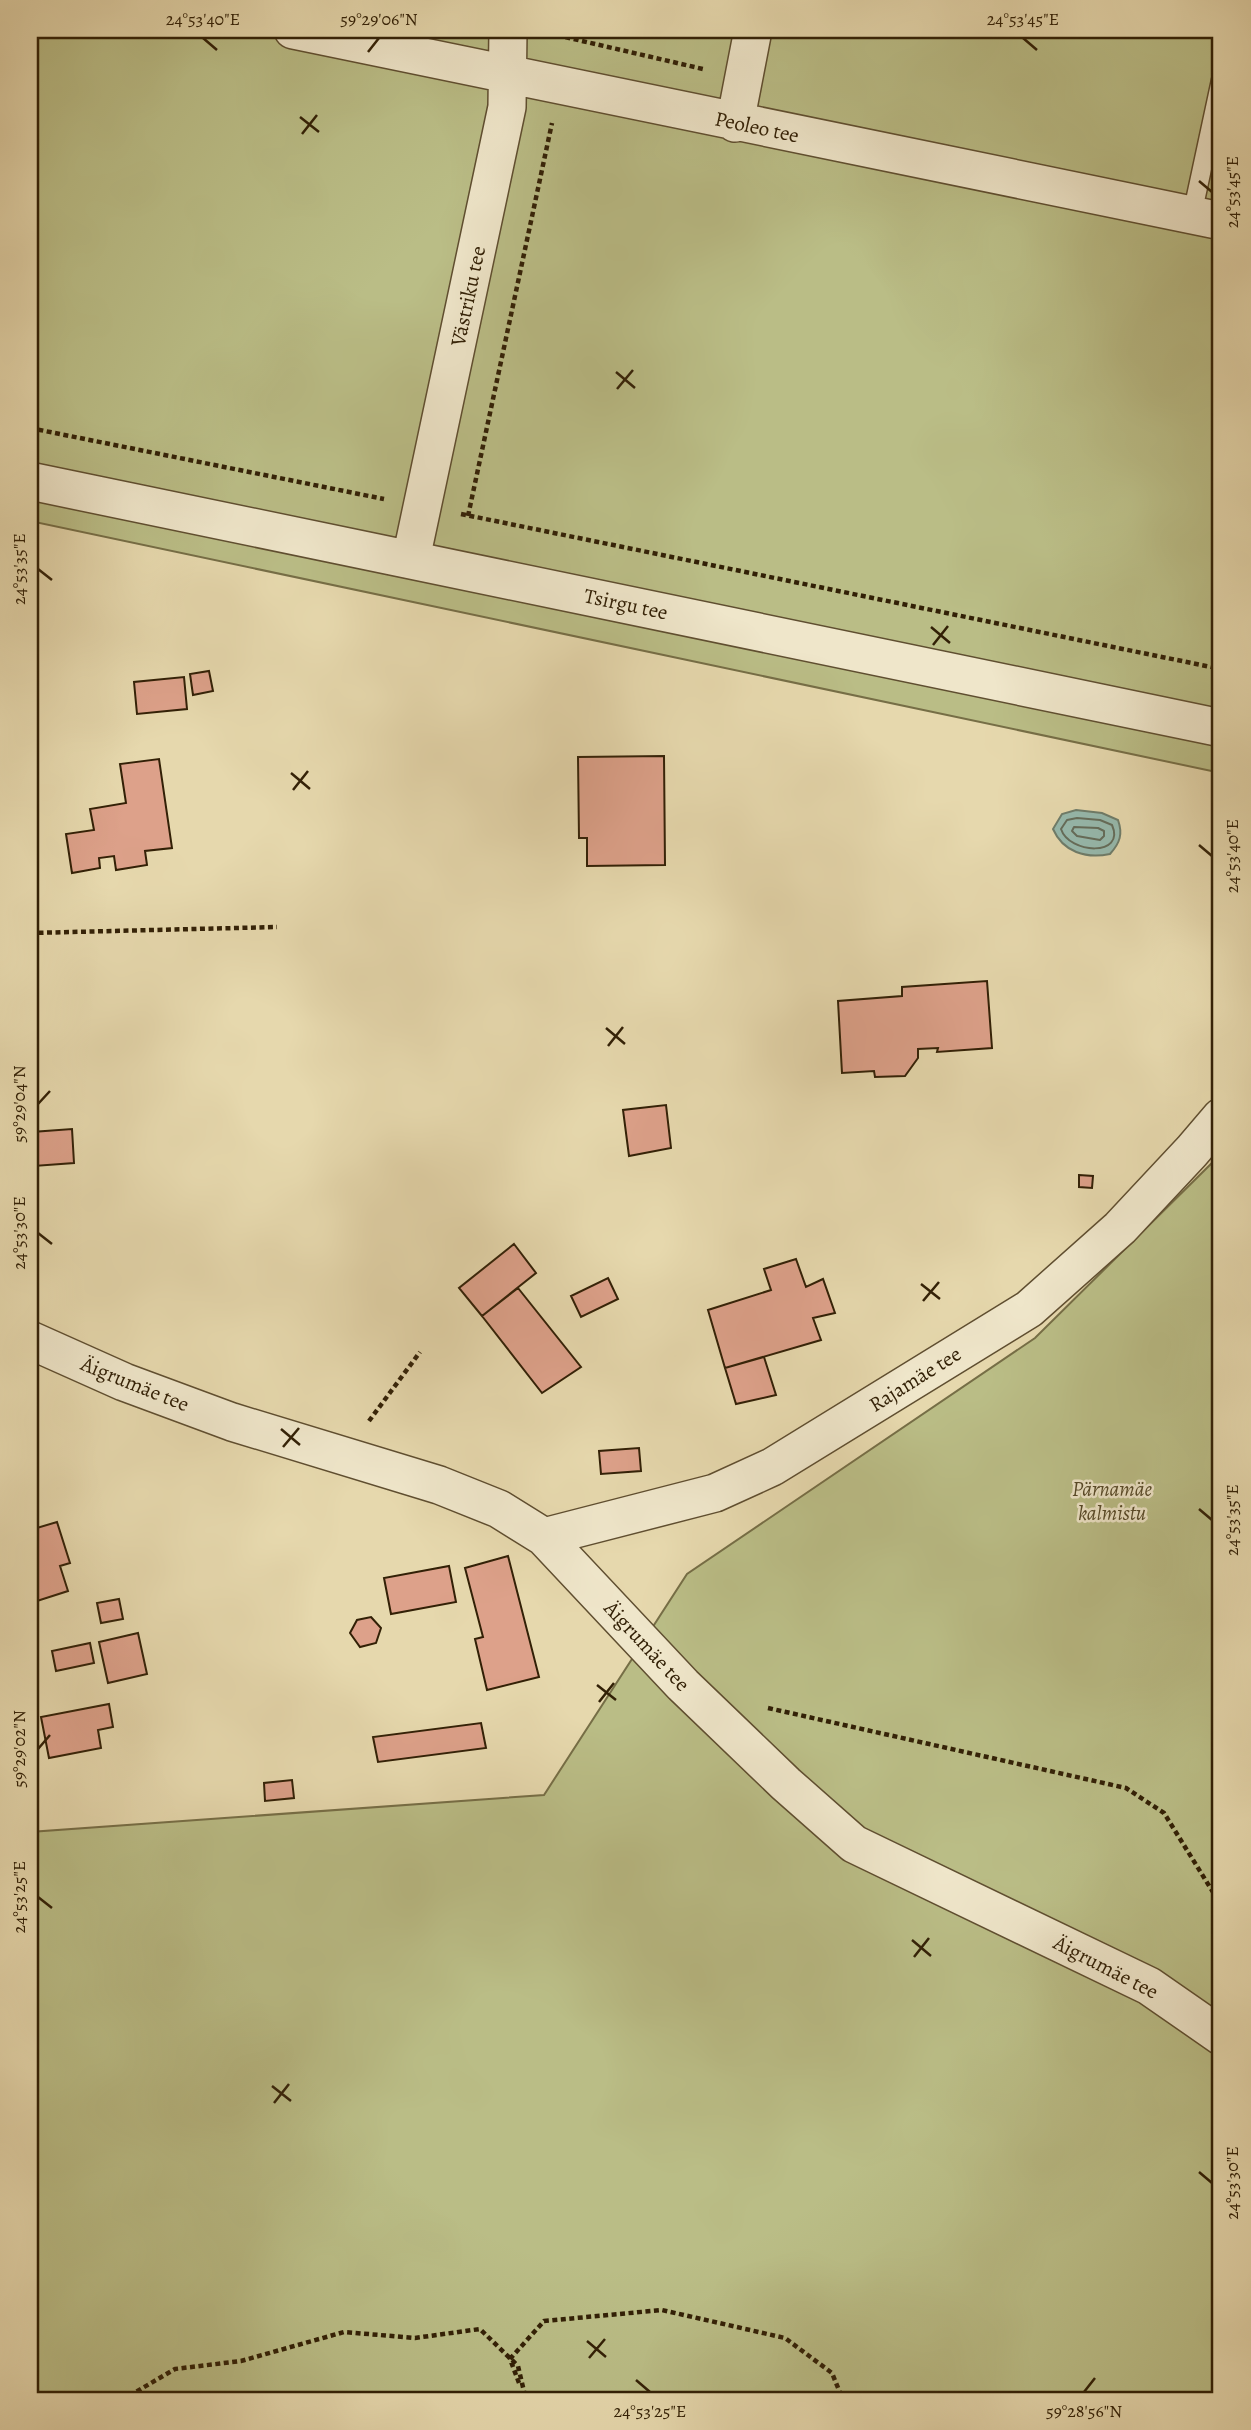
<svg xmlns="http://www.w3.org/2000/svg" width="1251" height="2430" font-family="Alegreya,serif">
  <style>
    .green { fill: #babd86; stroke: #766e46; stroke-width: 2 }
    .water { fill: #96b9ad; stroke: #6e7c6a; stroke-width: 2 }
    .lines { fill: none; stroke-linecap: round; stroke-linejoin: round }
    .shore { stroke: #646c5a; stroke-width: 2 }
    .building { fill: #dda18a; stroke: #322006; stroke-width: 2 }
    .service-casing { stroke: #5f4e30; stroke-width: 21 }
    .minor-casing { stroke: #5f4e30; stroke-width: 40 }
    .path { stroke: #322006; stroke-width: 4.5; stroke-dasharray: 5 3.5; stroke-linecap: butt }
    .service { stroke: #efe6ca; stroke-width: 18 }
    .minor { stroke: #efe6ca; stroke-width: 37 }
    .ticks { fill: none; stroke: #322006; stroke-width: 2.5 }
    .labels { text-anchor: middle; stroke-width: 5; stroke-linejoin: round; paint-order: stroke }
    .street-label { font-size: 21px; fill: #322006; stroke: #efe6ca }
    .park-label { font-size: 21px; font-style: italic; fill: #544726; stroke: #efe6ca }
    .neatline { fill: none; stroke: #322006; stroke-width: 2.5 }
    .ticks-label { font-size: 18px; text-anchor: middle; fill: #322006 }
  </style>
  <rect width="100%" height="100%" fill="#e6d8ad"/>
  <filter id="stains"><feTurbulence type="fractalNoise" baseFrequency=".00286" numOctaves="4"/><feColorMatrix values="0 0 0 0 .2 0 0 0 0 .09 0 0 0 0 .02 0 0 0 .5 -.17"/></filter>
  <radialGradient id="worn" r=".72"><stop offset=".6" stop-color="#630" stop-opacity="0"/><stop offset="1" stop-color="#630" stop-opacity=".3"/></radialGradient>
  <!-- green -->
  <path class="green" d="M30,30H1221V773L30,521Z
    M1221,1154V2400H30V1832L544,1795L687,1574L1035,1338Z"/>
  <!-- water -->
  <path class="water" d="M1076,810L1102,813L1118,820C1123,834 1120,843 1110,854C1086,859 1063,852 1053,829L1062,814Z"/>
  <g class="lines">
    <!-- shore -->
    <path class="shore" d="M1077,818L1100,820L1112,825C1126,857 1069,854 1061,829L1067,820Z
      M1074,827L1098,828L1104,831V836L1100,840L1077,836L1072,831Z"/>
  </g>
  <!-- building -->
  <path class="building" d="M209,671L213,691L193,695L190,674Z
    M184,677L187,709L137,714L134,682Z
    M664,756L665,865L587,866V838H579L578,757Z
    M159,759L172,848L145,851L147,865L116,870L114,856L99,858L100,868L72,873L66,834L94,830L90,809L126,803L120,764Z
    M987,981L992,1048L937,1052L938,1048L918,1049V1058L905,1076L875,1077L874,1071L842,1073L838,1001L902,996V987Z
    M666,1105L671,1148L629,1156L623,1110Z
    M72,1129L74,1163L34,1166L32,1132Z
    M1079,1175L1093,1176L1092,1188L1079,1187Z
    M514,1244L536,1273L482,1316L459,1288Z
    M796,1259L806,1287L823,1279L835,1313L813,1318L821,1340L725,1368L708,1310L771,1290L764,1269Z
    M608,1278L618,1299L581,1317L571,1296Z
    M518,1288L581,1367L542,1393L482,1316Z
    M764,1357L776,1395L736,1404L725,1368Z
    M639,1448L641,1471L601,1474L599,1451Z
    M57,1522L70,1563L60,1566L68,1591L37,1601L30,1582V1530Z
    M508,1556L539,1677L487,1690L475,1639L483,1637L465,1568Z
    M449,1566L456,1602L391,1614L384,1578Z
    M119,1599L123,1619L101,1623L97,1603Z
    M371,1617L381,1628L376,1643L360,1647L350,1633L357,1620Z
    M138,1633L147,1674L108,1683L99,1642Z
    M90,1643L94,1663L56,1671L52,1651Z
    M109,1704L113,1727L98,1730L101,1748L49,1758L41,1717Z
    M481,1723L486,1748L378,1762L373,1737Z
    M292,1780L294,1798L265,1801L264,1783Z"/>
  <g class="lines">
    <!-- service casing -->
    <g class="service-casing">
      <path id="service" d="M1192,215L1221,80"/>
    </g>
    <!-- minor casing -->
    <g class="minor-casing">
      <path id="minor" d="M293,30L1221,221
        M735,123L753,30
        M30,481L1221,728
        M411,559L507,107L508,30
        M30,1340L124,1382L232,1422L439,1485L499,1509L544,1537L683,1685L786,1784L854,1844L1149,1986L1221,2036
        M544,1537L715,1493L772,1467L1029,1309L1120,1228L1192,1151L1221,1117"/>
    </g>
    <!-- path -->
    <path class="path" d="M561,30L565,37L703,69
      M30,428L384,499
      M461,514L1221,669
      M468,516L552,123
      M30,933L277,927
      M369,1421L420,1352
      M768,1708L1126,1788L1164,1813L1221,1905
      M519,2383L510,2359L544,2321L662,2310L785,2338L832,2373L843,2400
      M122,2400L175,2369L241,2361L344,2332L415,2338L480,2329L518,2366L526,2400
      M607,2400H612
      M722,2400L775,2397L843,2399"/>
    <!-- service -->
    <use href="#service" class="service"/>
    <!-- minor -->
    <use href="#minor" class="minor"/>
  </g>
  <!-- ticks -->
  <path class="ticks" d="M203,38L217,50M1023,38L1037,50M368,52L379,38M300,117L319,132M302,134L317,115M1199,181L1212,192M616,372L635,388M617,389L633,370M38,569L52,580M931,627L950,643M933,645L948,626M291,773L310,789M293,790L308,771M1199,845L1212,856M606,1028L625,1044M608,1046L623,1027M38,1104L50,1091M38,1233L52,1244M921,1284L940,1299M923,1301L939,1282M281,1429L300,1445M283,1447L299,1428M1199,1509L1212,1520M597,1685L616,1700M599,1702L614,1683M38,1749L50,1735M38,1897L52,1908M912,1940L931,1956M914,1957L929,1938M272,2086L291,2101M274,2103L289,2084M1199,2172L1212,2183M587,2341L606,2357M589,2358L605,2339M636,2380L650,2392M1084,2392L1095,2378"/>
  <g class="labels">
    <!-- street labels -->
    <g class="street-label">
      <text transform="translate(757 127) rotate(12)" y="7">Peoleo tee</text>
      <text transform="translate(468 296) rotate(-78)" y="7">Västriku tee</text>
      <text transform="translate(626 604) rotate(12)" y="7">Tsirgu tee</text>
      <text transform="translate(915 1379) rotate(-32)" y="7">Rajamäe tee</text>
      <text transform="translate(135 1384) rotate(22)" y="7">Äigrumäe tee</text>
      <text transform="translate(647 1646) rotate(47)" y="7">Äigrumäe tee</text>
      <text transform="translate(1106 1967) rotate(27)" y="7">Äigrumäe tee</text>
    </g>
    <!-- park labels -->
    <g class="park-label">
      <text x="1112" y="1496">Pärnamäe<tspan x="1112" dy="24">kalmistu</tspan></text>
    </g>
  </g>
  <!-- margin -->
  <rect width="1251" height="2430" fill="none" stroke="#e6d8ad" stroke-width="77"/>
  <rect x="38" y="38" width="1174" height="2354" class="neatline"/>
  <g class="ticks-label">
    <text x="203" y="25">24°53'40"E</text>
    <text x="379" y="25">59°29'06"N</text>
    <text x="1023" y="25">24°53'45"E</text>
    <text transform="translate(1232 192) rotate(-90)" y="6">24°53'45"E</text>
    <text transform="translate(19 569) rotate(-90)" y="6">24°53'35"E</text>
    <text transform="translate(1232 856) rotate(-90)" y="6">24°53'40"E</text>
    <text transform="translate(19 1104) rotate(-90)" y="6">59°29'04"N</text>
    <text transform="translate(19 1233) rotate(-90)" y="6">24°53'30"E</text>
    <text transform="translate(1232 1520) rotate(-90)" y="6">24°53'35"E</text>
    <text transform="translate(19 1749) rotate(-90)" y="6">59°29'02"N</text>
    <text transform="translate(19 1897) rotate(-90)" y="6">24°53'25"E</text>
    <text transform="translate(1232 2183) rotate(-90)" y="6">24°53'30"E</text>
    <text x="650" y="2417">24°53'25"E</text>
    <text x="1084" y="2417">59°28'56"N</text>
  </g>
  <rect width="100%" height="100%" filter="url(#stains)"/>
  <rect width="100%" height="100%" fill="url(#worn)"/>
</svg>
